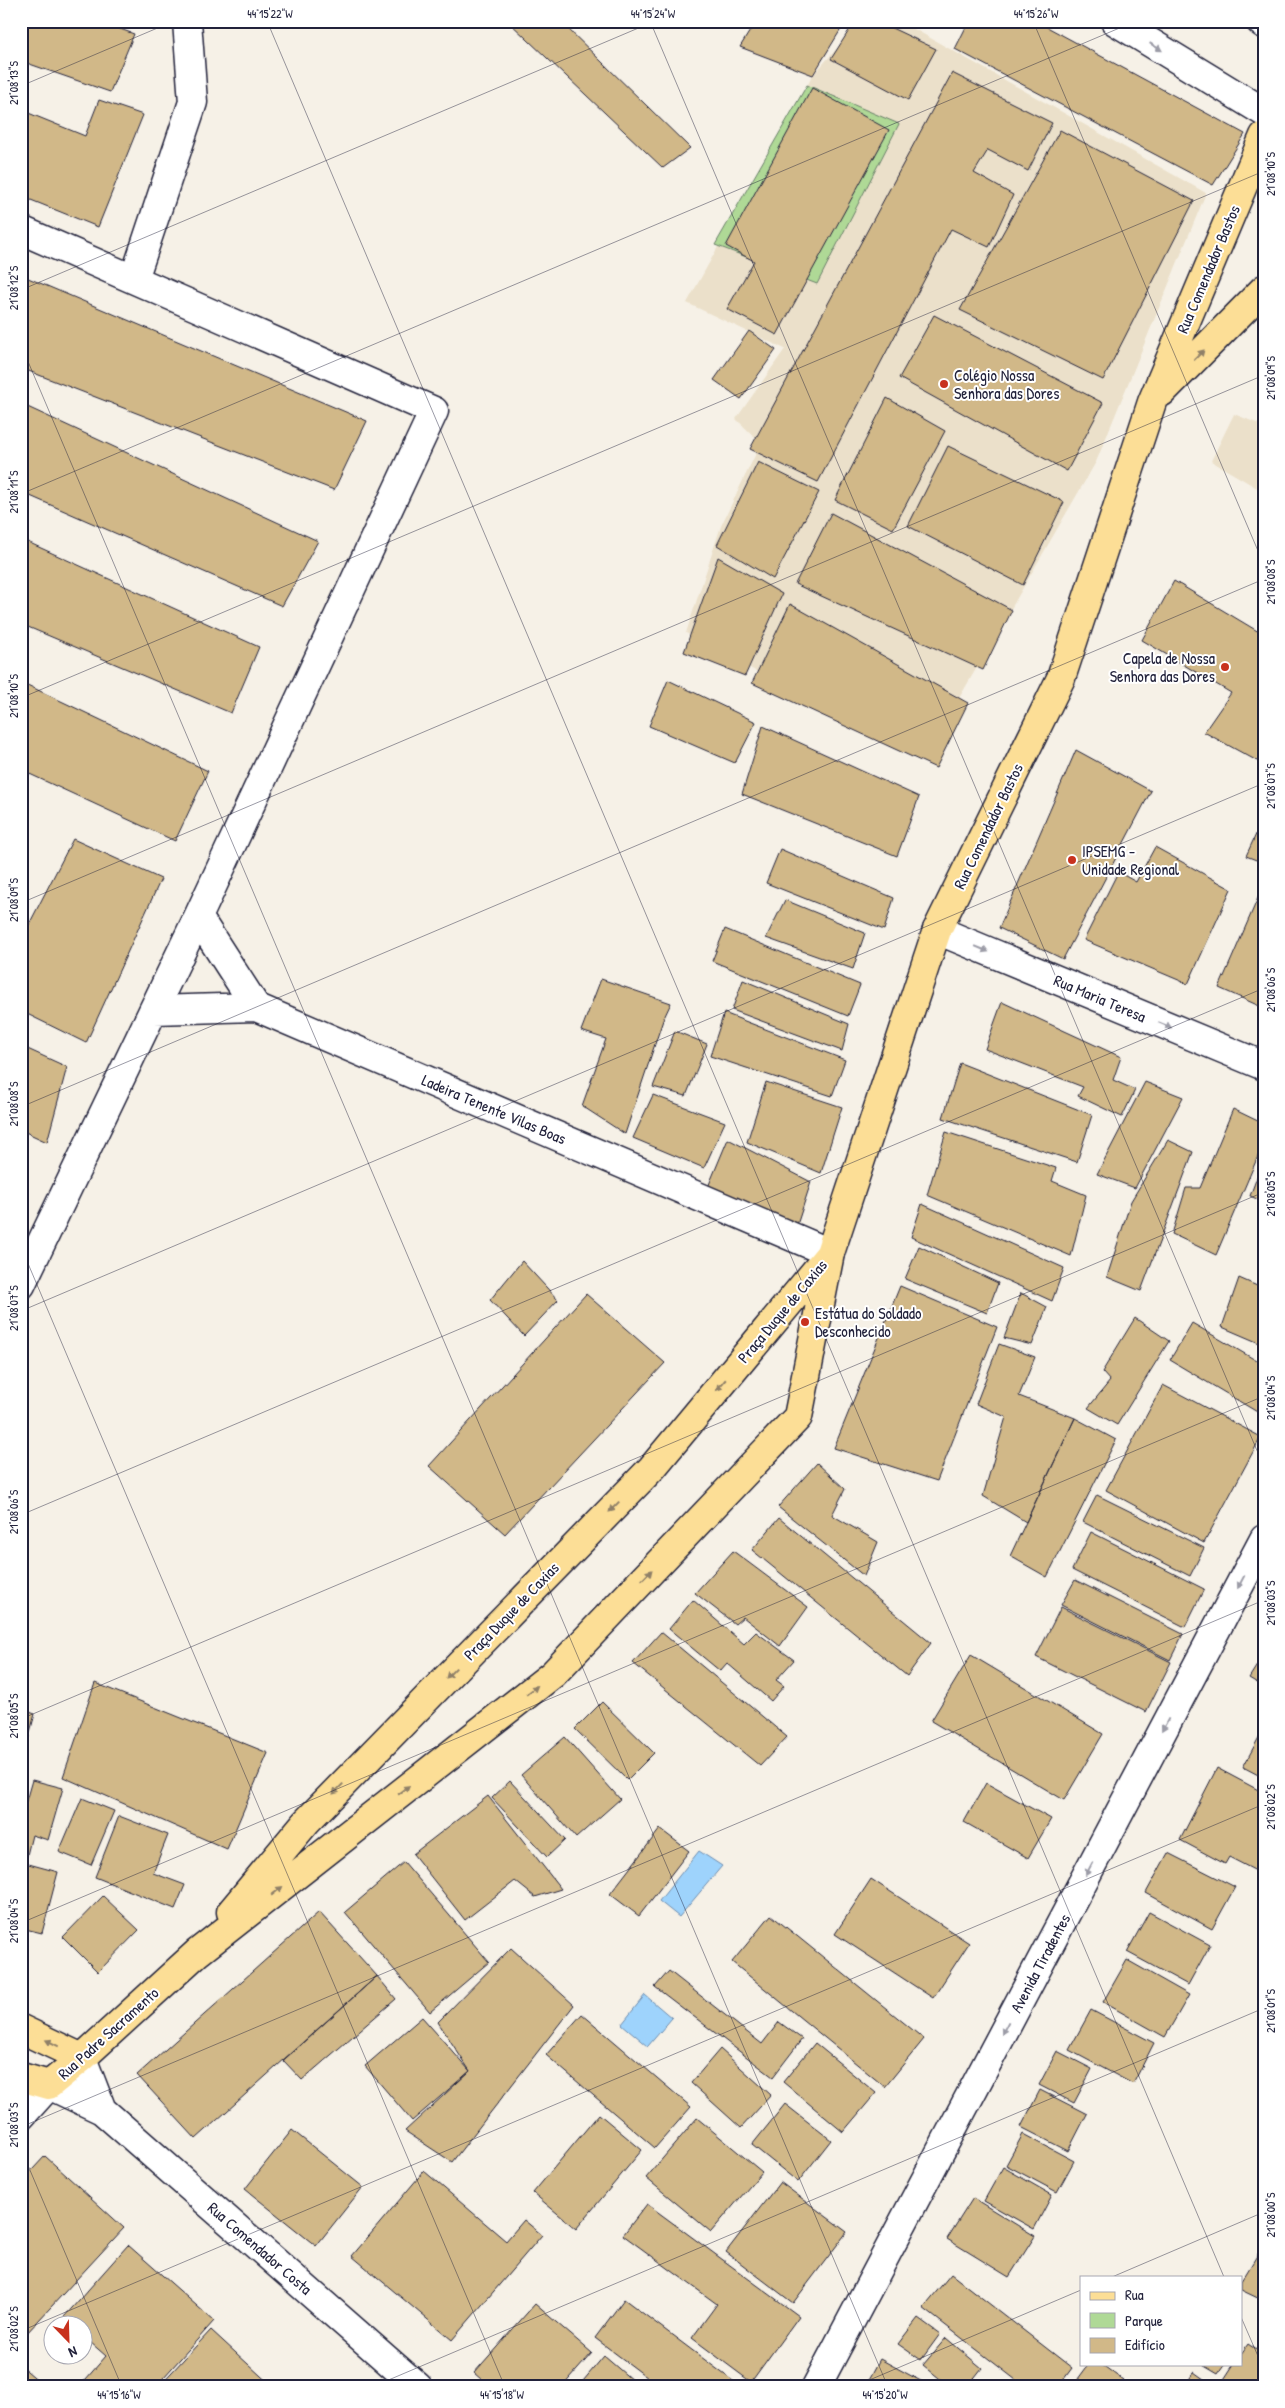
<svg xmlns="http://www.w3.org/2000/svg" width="1285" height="2408" font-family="'Patrick Hand',sans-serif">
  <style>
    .built { fill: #ebe0ca }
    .green { fill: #afd996; stroke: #687e68 }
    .water { fill: #9ed3fc; stroke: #6c8caf }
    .building { fill: #d1b888; stroke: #22223b }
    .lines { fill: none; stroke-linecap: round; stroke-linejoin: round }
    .minor-casing { stroke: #22223b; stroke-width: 31 }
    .major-casing { stroke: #22223b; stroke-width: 31 }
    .minor { stroke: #fff; stroke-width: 28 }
    .major { stroke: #fcde96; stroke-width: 28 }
    .oneway { fill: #9c9ca7 }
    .oneway2 { fill: #8f8068 }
    .ticks { fill: none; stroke: #22223b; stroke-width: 1; stroke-opacity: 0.45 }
    .poi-dot { fill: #c8321e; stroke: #fff; stroke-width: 2 }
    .labels { text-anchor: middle; stroke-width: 4; stroke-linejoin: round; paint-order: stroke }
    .street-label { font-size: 16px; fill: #22223b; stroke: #fff }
    .poi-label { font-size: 16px; fill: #22223b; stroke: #fff; text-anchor: start }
    .neatline { fill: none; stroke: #22223b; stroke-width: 2 }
    .ticks-label { font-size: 12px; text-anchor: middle; fill: #22223b }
  </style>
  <rect width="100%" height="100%" fill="#f6f1e7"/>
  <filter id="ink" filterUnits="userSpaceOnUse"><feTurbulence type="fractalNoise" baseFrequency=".02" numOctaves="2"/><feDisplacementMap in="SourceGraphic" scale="10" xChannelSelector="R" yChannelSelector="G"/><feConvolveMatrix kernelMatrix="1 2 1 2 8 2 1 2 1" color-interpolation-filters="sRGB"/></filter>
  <g filter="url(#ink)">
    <!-- built -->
    <path class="built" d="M862,21H900L1206,193L1096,462L922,762L686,633L721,526L761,443L736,419L785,349L687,303L813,75Z
      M1234,414L1264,426V492L1211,461Z"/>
    <!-- green -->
    <path class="green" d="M807,85L899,124L817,284L715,245Z"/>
    <!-- water -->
    <path class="water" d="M699,1851L722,1866L679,1917L659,1901Z
      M645,1995L672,2018L648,2046L622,2024Z"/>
    <!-- building -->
    <path class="building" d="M21,21H98L134,34L110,92L21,61Z
      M508,21H560L690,148L663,168Z
      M756,21H846L813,75L740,47Z
      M855,21H877L936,49L908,100L831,59Z
      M969,21H1036L1245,134L1213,185L955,49Z
      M952,73L1052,123L1028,171L988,150L974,173L1013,195L989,247L951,229L818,482L750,449Z
      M812,88L889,130L777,335L727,309L754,261L726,246Z
      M99,100L143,115L98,227L21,196V110L85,136Z
      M1060,130L1194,201L1103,380L960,310Z
      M21,275L367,421L334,490L21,368Z
      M934,315L1103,403L1067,471L899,378Z
      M749,331L776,350L741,399L714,380Z
      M887,398L945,431L893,529L835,500Z
      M21,404L318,541L282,606L21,492Z
      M948,446L1064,502L1023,585L908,526Z
      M758,462L819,492L773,579L717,545Z
      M831,513L1012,610L983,670L795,584Z
      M21,539L259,647L231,713L21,624Z
      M718,557L782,594L745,676L684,652Z
      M1174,581L1264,635V753L1259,762L1204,732L1231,693L1142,640Z
      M790,604L968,703L936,768L752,683Z
      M668,680L756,722L735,763L649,726Z
      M21,682L208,771L175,841L21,770Z
      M763,726L919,797L897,856L742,794Z
      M1076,750L1151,791L1063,959L999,928Z
      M1264,817V863L1246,856Z
      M73,839L161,879L86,1043L21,1011V940Z
      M1155,847L1231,889L1188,984L1084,940L1118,872L1136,882Z
      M780,849L894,898L884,930L766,883Z
      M1264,884V1008L1219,988Z
      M785,900L865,933L853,969L766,938Z
      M725,929L860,985L848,1016L712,961Z
      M601,979L671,1003L663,1020L625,1134L582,1106L606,1039L581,1031Z
      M743,980L849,1024L842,1051L732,1010Z
      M1002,1002L1121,1057L1113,1080L1135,1090L1122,1117L1078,1096L1083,1087L985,1049Z
      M724,1013L845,1060L832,1096L710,1056Z
      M675,1031L707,1044L686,1096L653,1087Z
      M21,1046L67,1067L47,1142L21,1130Z
      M960,1063L1092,1115L1077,1162L943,1118Z
      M766,1082L842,1107L821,1173L747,1142Z
      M1145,1082L1183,1097L1135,1188L1097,1174Z
      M653,1095L725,1122L704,1168L633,1138Z
      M1233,1109L1264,1124V1142L1216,1255L1172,1234L1186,1188H1200Z
      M946,1132L1056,1168L1052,1181L1086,1195L1071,1256L927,1195Z
      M728,1139L811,1182L797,1225L708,1187Z
      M1168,1140L1193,1152L1141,1291L1107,1277L1131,1201Z
      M1263,1161L1264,1162V1202L1250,1196Z
      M922,1204L1064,1268L1052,1301L911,1237Z
      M919,1246L998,1283L987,1313L905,1279Z
      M522,1261L558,1300L524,1336L490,1300Z
      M1239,1278L1264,1289V1345L1222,1327Z
      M900,1286L997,1327L937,1481L834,1448Z
      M1021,1293L1047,1307L1032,1345L1004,1338Z
      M586,1294L665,1363L505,1534L429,1466Z
      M1135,1318L1169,1341L1117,1425L1088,1408L1110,1381L1102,1372Z
      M1192,1323L1264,1365V1416L1170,1360Z
      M999,1344L1035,1357L1019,1396L1075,1418L1026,1522L983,1496L1006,1417L976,1404Z
      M1163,1385L1261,1437L1204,1543L1106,1490Z
      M1075,1418L1116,1440L1047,1577L1010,1556Z
      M817,1463L845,1489L832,1515L878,1542L864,1576L778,1507Z
      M1097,1495L1204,1548L1190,1576L1083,1522Z
      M779,1518L931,1643L907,1676L752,1550Z
      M1091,1532L1204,1589L1185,1627L1072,1570Z
      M733,1551L808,1607L780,1646L743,1617L735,1624L695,1593Z
      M1075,1580L1183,1634L1170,1660L1061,1605Z
      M693,1600L744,1644L756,1632L794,1660L776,1680L784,1686L771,1701L727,1663L720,1671L669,1629Z
      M1061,1607L1171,1662L1146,1712L1036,1657Z
      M661,1632L787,1737L760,1766L633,1663Z
      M1264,1654V1687L1249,1678Z
      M971,1655L1103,1734L1064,1800L931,1721Z
      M95,1683L268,1753L227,1849L63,1777Z
      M602,1702L654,1753L627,1780L575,1729Z
      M21,1709L35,1714L21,1765Z
      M1264,1728V1778L1243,1767Z
      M565,1737L620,1799L576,1838L521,1775Z
      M1217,1768L1264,1793V1875L1229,1857L1225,1864L1180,1840Z
      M32,1780L63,1788L48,1840L32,1835L25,1863L58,1872L42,1933L21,1928V1818Z
      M510,1781L565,1840L547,1857L492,1798Z
      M986,1783L1051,1819L1028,1858L964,1822Z
      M488,1796L561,1889L535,1897L515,1881L465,1920L413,1854Z
      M82,1798L114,1811L91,1865L59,1852Z
      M119,1816L168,1835L153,1873L185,1885L175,1909L95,1877Z
      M660,1829L689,1851L639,1916L610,1894Z
      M1168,1853L1235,1887L1212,1929L1146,1893Z
      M404,1862L489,1962L430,2012L345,1912Z
      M871,1879L969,1943L933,1998L835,1934Z
      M103,1896L139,1930L98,1972L63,1937Z
      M319,1912L377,1976L196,2139L137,2075Z
      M1149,1912L1210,1945L1188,1985L1127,1952Z
      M771,1915L924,2039L885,2087L732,1962Z
      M511,1948L574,2005L452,2162L405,2131L470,2071L438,2022Z
      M1127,1960L1189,1995L1165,2037L1103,2002Z
      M669,1971L762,2044L779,2022L802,2039L773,2077L655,1987Z
      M377,1976L396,1999L302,2080L283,2060Z
      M1091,2010L1154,2043L1133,2084L1069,2050Z
      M582,2014L691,2107L655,2148L546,2055Z
      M422,2017L470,2071L412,2121L365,2066Z
      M815,2043L876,2093L843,2132L783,2082Z
      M720,2049L771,2095L741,2128L691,2083Z
      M1057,2051L1092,2069L1074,2103L1039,2085Z
      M1040,2090L1087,2114L1068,2151L1021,2127Z
      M785,2104L831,2140L798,2182L752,2145Z
      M599,2114L642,2150L576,2229L533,2193Z
      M697,2118L762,2172L711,2232L646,2178Z
      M292,2130L363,2187L316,2246L245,2189Z
      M1023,2134L1074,2161L1057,2192L1006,2165Z
      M45,2156L124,2228L26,2334L21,2329V2182Z
      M1003,2167L1052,2195L1034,2229L984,2201Z
      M424,2171L506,2241L524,2220L542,2235L452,2340L352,2256Z
      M780,2182L847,2232L793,2303L726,2252Z
      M973,2198L1035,2236L1009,2277L947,2239Z
      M647,2204L799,2316L751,2382L692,2338L717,2304L623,2235Z
      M1264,2244V2301L1241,2290V2282Z
      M128,2245L214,2321L155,2387H79L106,2356L82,2335V2326H56Z
      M951,2274L1072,2368L1058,2387H1011L1016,2380L923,2308Z
      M624,2299L741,2387H660L595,2338Z
      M535,2304L592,2353L562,2387H490L474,2373Z
      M918,2318L940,2334L921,2360L898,2344Z
      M211,2330L273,2387H158Z
      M946,2338L982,2368L967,2387H950L923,2365Z
      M1248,2344L1264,2355V2387H1225L1221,2384L1234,2364H1241V2354Z
      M604,2356L640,2387H578Z
      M880,2359L932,2387H865Z
      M1089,2364H1101L1124,2381L1120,2387H1072Z
      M1201,2364H1225L1218,2374Z
      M21,2366L46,2387H21Z
      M1194,2372L1215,2387H1197L1188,2381Z"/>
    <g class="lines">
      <!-- minor casing -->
      <g class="minor-casing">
        <path id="minor" d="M1115,21L1264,112
          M1260,21L1264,24
          M21,230L434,411L198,917L21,1285
          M134,279L193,102L187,21
          M198,917L256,1007L830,1253
          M937,930L1264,1066
          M154,1010L256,1007
          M82,2058L102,2110
          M21,2116L49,2085L102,2110L418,2387
          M816,2387L1264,1539"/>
      </g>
      <!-- major casing -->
      <g class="major-casing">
        <path id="major" d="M1162,392L1264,289
          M231,1912L306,1822L652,1468L828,1256
          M21,2029L82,2058
          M21,2077L49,2085L82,2058L197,1953L553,1674L798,1417L830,1253L937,930L1061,678L1152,402L1264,136"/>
      </g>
      <!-- minor -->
      <use href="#minor" class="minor"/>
      <!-- major -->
      <use href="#major" class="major"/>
    </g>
    <!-- one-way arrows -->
    <defs><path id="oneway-solid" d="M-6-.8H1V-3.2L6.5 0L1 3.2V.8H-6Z" transform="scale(1.25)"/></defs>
    <g class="oneway">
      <use href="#oneway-solid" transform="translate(1156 47) rotate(31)"/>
      <use href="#oneway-solid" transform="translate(982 949) rotate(23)"/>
      <use href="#oneway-solid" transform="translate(1165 1025) rotate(23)"/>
      <use href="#oneway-solid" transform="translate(1241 1582) rotate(118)"/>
      <use href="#oneway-solid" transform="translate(1165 1725) rotate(118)"/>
      <use href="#oneway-solid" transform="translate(1089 1869) rotate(118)"/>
      <use href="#oneway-solid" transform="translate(1005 2028) rotate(118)"/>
    </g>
    <g class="oneway2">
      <use href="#oneway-solid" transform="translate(1199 355) rotate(-45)"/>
      <use href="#oneway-solid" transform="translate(721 1385) rotate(130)"/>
      <use href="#oneway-solid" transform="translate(614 1507) rotate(134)"/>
      <use href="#oneway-solid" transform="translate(647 1575) rotate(-46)"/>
      <use href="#oneway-solid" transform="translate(451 1673) rotate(134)"/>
      <use href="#oneway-solid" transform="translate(532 1690) rotate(-38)"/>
      <use href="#oneway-solid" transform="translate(338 1789) rotate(134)"/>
      <use href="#oneway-solid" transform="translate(404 1790) rotate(-38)"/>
      <use href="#oneway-solid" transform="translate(277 1891) rotate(-38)"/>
      <use href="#oneway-solid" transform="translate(52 2043) rotate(-154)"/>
    </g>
  </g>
  <!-- ticks -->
  <path class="ticks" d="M267,21L1224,2277M650,21L1264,1467M1033,21L1264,565M21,86L174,21M21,290L655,21M21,345L888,2387M21,494L1136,21M21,698L1264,171M21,903L1264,375M21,1107L1264,579M21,1247L505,2387M21,1311L1264,783M21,1515L1264,988M21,1719L1264,1192M21,1923L1264,1396M21,2127L1264,1600M21,2149L122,2387M1112,2277L1264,2212M1241,2317L1264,2370M21,2331L1264,1804M372,2387L1264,2008M853,2387L1081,2290"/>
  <!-- markers -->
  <g class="poi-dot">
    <circle cx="944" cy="384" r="5"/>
    <circle cx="1225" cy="667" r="5"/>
    <circle cx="1072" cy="860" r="5"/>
    <circle cx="805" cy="1322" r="5"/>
  </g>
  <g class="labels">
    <!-- street labels -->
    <g class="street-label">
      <text transform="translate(1208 269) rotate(-67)" y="6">Rua Comendador Bastos</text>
      <text transform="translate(988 826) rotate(-64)" y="6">Rua Comendador Bastos</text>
      <text transform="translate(1100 998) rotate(23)" y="6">Rua Maria Teresa</text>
      <text transform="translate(494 1109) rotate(23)" y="6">Ladeira Tenente Vilas Boas</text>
      <text transform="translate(782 1311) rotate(-50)" y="6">Praça Duque de Caxias</text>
      <text transform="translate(511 1611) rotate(-46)" y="6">Praça Duque de Caxias</text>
      <text transform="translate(1040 1963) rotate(-62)" y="6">Avenida Tiradentes</text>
      <text transform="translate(108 2033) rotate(-42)" y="6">Rua Padre Sacramento</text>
      <text transform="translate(260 2248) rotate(41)" y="6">Rua Comendador Costa</text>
    </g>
    <!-- poi labels -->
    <g class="poi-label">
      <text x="954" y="381">Colégio Nossa<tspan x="954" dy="18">Senhora das Dores</tspan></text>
      <text x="1215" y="664" text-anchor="end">Capela de Nossa<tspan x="1215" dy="18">Senhora das Dores</tspan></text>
      <text x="1082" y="857">IPSEMG -<tspan x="1082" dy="18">Unidade Regional</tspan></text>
      <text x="815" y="1319">Estátua do Soldado<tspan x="815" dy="18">Desconhecido</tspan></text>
    </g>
  </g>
  <!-- margin -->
  <rect width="1285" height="2408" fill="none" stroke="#fff" stroke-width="55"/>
  <!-- legend -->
  <rect x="1080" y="2276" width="162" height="90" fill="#ffffff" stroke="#a7a7b1"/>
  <rect x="1090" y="2292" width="25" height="8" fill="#fcde96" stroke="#a7a7b1"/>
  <text x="1125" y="2300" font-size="15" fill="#22223b">Rua</text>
  <rect x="1090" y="2313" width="25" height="15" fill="#afd996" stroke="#a7a7b1"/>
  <text x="1125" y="2326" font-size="15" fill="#22223b">Parque</text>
  <rect x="1090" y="2338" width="25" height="15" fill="#d1b888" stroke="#a7a7b1"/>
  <text x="1125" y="2350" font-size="15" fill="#22223b">Edifício</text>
  <!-- north arrow -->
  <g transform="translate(68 2340) rotate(157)"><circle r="24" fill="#ffffff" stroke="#a7a7b1"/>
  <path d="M0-4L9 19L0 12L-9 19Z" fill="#c8321e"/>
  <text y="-8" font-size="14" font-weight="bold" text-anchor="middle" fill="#22223b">N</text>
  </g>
  <rect x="28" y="28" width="1230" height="2352" class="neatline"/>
  <g class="ticks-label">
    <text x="270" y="18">44°15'22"W</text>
    <text x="653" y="18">44°15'24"W</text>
    <text x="1036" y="18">44°15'26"W</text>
    <text transform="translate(14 83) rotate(-90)" y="4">21°08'13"S</text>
    <text transform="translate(1271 174) rotate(-90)" y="4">21°08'10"S</text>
    <text transform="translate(14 288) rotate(-90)" y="4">21°08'12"S</text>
    <text transform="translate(1271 378) rotate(-90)" y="4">21°08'09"S</text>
    <text transform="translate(14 492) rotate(-90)" y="4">21°08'11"S</text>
    <text transform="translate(1271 582) rotate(-90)" y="4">21°08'08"S</text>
    <text transform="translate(14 696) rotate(-90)" y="4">21°08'10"S</text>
    <text transform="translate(1271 786) rotate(-90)" y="4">21°08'07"S</text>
    <text transform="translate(14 900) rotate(-90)" y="4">21°08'09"S</text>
    <text transform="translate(1271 990) rotate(-90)" y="4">21°08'06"S</text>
    <text transform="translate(14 1104) rotate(-90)" y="4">21°08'08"S</text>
    <text transform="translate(1271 1194) rotate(-90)" y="4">21°08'05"S</text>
    <text transform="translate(14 1308) rotate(-90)" y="4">21°08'07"S</text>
    <text transform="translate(1271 1398) rotate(-90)" y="4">21°08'04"S</text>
    <text transform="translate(14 1512) rotate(-90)" y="4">21°08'06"S</text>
    <text transform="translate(1271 1603) rotate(-90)" y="4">21°08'03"S</text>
    <text transform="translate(14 1716) rotate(-90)" y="4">21°08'05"S</text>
    <text transform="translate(1271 1807) rotate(-90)" y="4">21°08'02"S</text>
    <text transform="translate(14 1921) rotate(-90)" y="4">21°08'04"S</text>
    <text transform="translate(1271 2011) rotate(-90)" y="4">21°08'01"S</text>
    <text transform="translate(14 2125) rotate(-90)" y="4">21°08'03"S</text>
    <text transform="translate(1271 2215) rotate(-90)" y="4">21°08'00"S</text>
    <text transform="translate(14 2329) rotate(-90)" y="4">21°08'02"S</text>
    <text x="119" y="2399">44°15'16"W</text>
    <text x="502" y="2399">44°15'18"W</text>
    <text x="885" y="2399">44°15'20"W</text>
  </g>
</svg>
